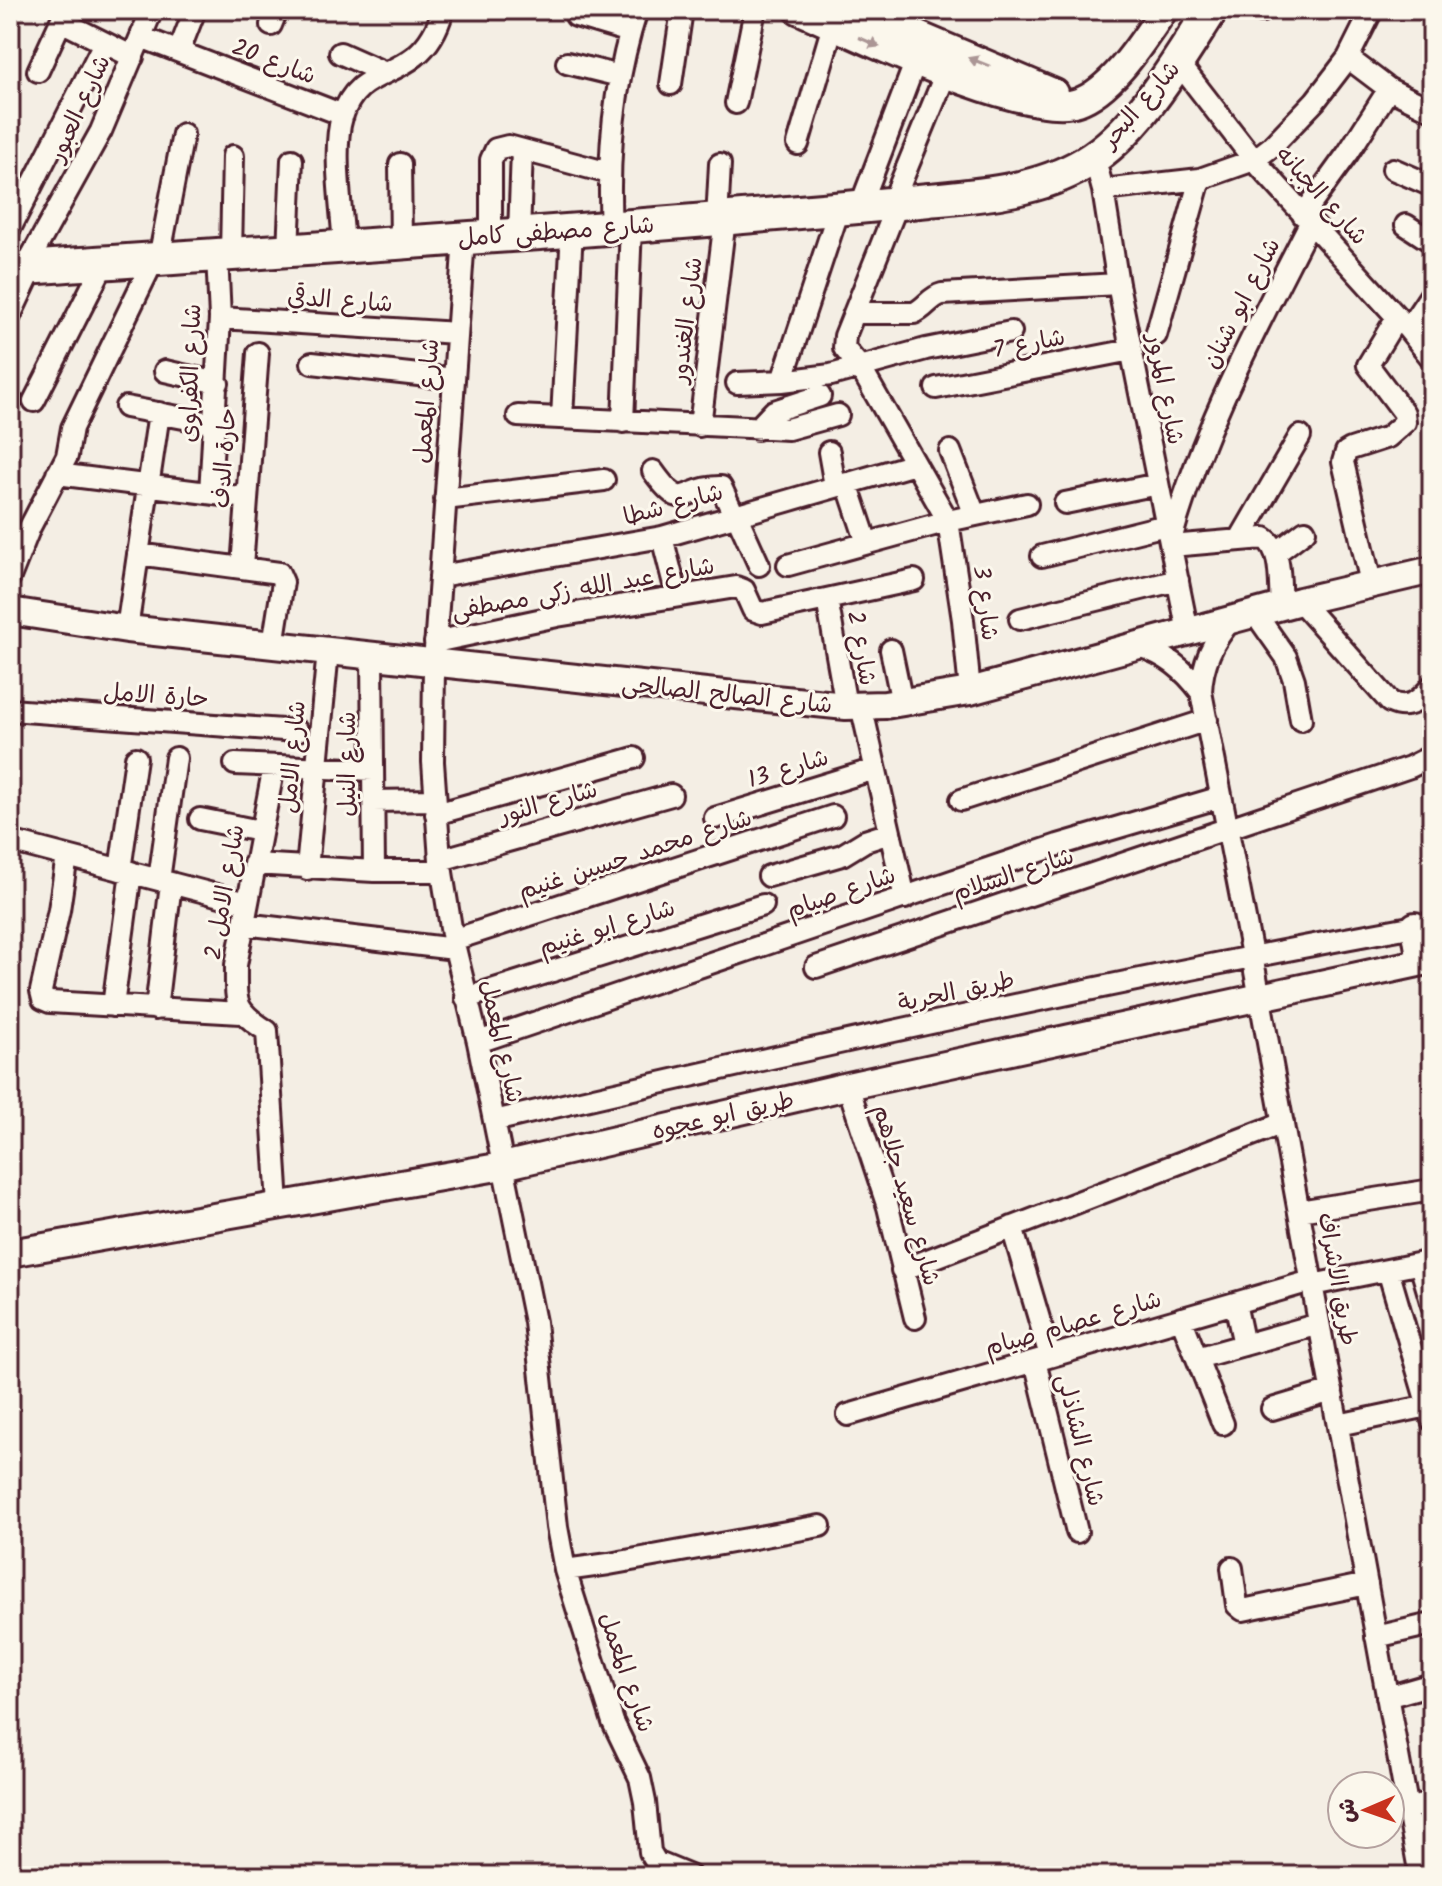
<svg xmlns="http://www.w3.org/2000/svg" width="1442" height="1886" font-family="Kalam,'Playpen Sans Arabic',sans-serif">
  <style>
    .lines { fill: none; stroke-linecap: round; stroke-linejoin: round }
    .minor-casing { stroke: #4a1f2b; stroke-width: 26 }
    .tertiary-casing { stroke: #4a1f2b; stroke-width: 32 }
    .primary-casing { stroke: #4a1f2b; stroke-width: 38 }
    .minor { stroke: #fbf7ec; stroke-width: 20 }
    .tertiary { stroke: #fbf7ec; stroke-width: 26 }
    .primary { stroke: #fbf7ec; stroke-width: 32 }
    .oneway { fill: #ab9695 }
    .labels { text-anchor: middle; stroke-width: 6; stroke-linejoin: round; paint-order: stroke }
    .street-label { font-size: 24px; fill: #4a1f2b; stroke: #fbf7ec }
  </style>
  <rect width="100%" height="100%" fill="#f4eee4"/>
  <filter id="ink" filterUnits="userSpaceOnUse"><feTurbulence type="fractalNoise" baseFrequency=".0125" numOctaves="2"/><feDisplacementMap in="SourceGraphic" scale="16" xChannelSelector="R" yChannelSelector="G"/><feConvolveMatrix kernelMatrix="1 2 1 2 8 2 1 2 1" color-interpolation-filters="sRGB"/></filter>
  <g filter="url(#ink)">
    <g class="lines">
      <!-- minor casing -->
      <g class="minor-casing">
        <path id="minor" d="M1260,10L1262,11
          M10,11V10
          M576,16L630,32
          M61,21L133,57
          M271,25L277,10
          M141,37L343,115
          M179,51L195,10
          M340,53L383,72
          M1348,58L1389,89L1432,110
          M1178,62L1254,160L1408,329L1432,359
          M567,63L620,76
          M38,71L66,10
          M671,84L682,10
          M736,103L755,10
          M798,144L833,25
          M1094,157L1103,190L1118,284L1188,632
          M400,164L401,242
          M1393,169L1432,186
          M1103,190L1200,179L1254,160L1271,147L1315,101L1348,58L1372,10
          M898,203L845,336L844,348L860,367L948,521L963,620L970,691
          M892,204L945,75
          M860,207L915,63
          M1303,215L1348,153L1389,89
          M717,220L720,164
          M1406,225L1432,242
          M611,228C607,154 614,81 637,10
          M10,229L104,43
          M519,234L522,150
          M491,236V160L496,149L508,146L609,173
          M464,238L434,663L433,762L440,860L453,940L478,1042L535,1322L557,1527L565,1570L613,1722L640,1778L645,1802L650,1852L656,1862L690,1876
          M344,246C342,211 332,149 342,117C356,74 386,79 415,56C430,44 438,28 443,10
          M288,250L292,160
          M231,254L233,156
          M159,259L183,134
          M25,268L101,131L152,10
          M855,313H914C926,308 930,297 942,294L1118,284
          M10,316L33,267
          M220,318L457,333
          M1408,329L1432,293
          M1156,335L1200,179
          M312,363L454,379
          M165,371L218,383
          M782,381L839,209
          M737,383L782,381L831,375L926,349L1011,332
          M936,388L1131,350
          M34,401L104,263
          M10,403L11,401
          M126,407L215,424
          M518,416L788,429L838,415
          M562,418L572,230
          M623,422L631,226
          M700,426L725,219
          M757,429L774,411L820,396
          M950,451L975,515
          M829,452L835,486
          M653,471C686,517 680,486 721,487L734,515
          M57,474L247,498
          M847,483L867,543
          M210,493L220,318L217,255
          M445,499L604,480
          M1065,503L1158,484
          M736,514L759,565
          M662,537L677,596
          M1240,539L1300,436
          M1171,540C1202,427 1258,326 1310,223
          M1171,546L1264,538C1283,549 1279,586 1281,606
          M1276,553L1305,531
          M138,554L279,573L283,582L273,645
          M1042,556L1166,525
          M788,565L948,521L1027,504
          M242,567L258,353
          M440,576L662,537L915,464
          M10,577L30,527L67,456L72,428L154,259
          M1371,583L1343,462L1346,452L1351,449L1388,437L1405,422L1404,413L1368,365L1397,317
          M827,599L846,706
          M1300,601L1390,702C1409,711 1420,700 1432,686
          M1255,613L1286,657L1294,680L1301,720
          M1020,619L1178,580
          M1232,619C1213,641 1202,663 1201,692L1252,955L1420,1876
          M127,629L159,413
          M435,642L557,616L736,587L744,590L753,610L762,613L914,580
          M1139,646C1166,655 1184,669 1201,692
          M891,650L902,703
          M372,656L374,871
          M861,705L905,898
          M10,710L297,731
          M235,764L373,770
          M274,766L236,965C236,1004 233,1009 267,1031L278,1205
          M961,800L1207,720
          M373,801L435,800
          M436,814L634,758
          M715,818L875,769
          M200,819L260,831
          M10,841L247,903
          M67,856L59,910L41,991L43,999L50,1002L241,1013
          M440,860L671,795
          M254,864L374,871H442
          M307,869L328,651
          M120,870L136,758
          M769,876L842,855L865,841L890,833
          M159,880L176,758
          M244,924L455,949
          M453,940L833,816
          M816,967L1410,767L1432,756
          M466,998L763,905
          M113,1006L131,872
          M156,1009L171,883
          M478,1042L1058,845L1221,797
          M848,1086L888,1207L915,1318
          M494,1121C805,1049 1117,980 1432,923
          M1299,1211L1432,1190
          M1012,1227L1050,1356
          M1420,1264L1432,1305
          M902,1270L1283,1123
          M1388,1270L1432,1420
          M1312,1285L1432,1261
          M1235,1303L1244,1345
          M1181,1318L1223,1424
          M1197,1358L1319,1324
          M1035,1361L1077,1532
          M1272,1409L1332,1391
          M848,1415L1311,1281
          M1338,1425L1428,1406
          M1232,1568L1237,1605L1243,1610L1367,1584
          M565,1570L609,1564L820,1526
          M1376,1637L1432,1624
          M1387,1697L1432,1684
          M1408,1809L1432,1802"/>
      </g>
      <!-- tertiary casing -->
      <g class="tertiary-casing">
        <path id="tertiary" d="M798,10C853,34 1026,120 1078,102C1113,90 1144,39 1164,10
          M859,10L1055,93
          M10,611L127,629L715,693L846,706L885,705L970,691L1300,601L1432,570
          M1415,926L1421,962
          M10,1253L503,1166L848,1086L1432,960"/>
      </g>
      <!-- primary casing -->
      <g class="primary-casing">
        <path id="primary" d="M10,269C269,251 529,236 788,213C835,209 882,205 929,200C983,195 1038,191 1085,163C1138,132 1178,61 1211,10"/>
      </g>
      <!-- minor -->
      <use href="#minor" class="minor"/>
      <!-- tertiary -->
      <use href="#tertiary" class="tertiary"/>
      <!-- primary -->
      <use href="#primary" class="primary"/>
    </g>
    <!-- one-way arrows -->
    <defs><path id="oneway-solid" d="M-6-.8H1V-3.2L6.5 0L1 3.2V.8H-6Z" transform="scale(2)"/></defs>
    <g class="oneway">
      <use href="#oneway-solid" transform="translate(869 42) rotate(24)"/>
      <use href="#oneway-solid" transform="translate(979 62) rotate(-158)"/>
    </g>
  </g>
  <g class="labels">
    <!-- street labels -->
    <g class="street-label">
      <text transform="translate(274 61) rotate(21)" y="8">شارع 20</text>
      <text transform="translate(1140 104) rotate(-49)" y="8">شارع البحر</text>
      <text transform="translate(79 108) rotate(-65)" y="8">شارع العبور</text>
      <text transform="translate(1322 195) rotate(48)" y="8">شارع الجبانه</text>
      <text transform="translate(556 231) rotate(-4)" y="8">شارع مصطفى كامل</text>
      <text transform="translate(340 300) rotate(4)" y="8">شارع الدقي</text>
      <text transform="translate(1241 303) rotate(-63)" y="8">شارع ابو شنان</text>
      <text transform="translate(686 320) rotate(-83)" y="8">شارع الغندور</text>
      <text transform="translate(1029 343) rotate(-11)" y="8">شارع 7</text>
      <text transform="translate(190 373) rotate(-88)" y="8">شارع الكفراوى</text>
      <text transform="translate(1166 389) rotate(79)" y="8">شارع المرور</text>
      <text transform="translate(426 401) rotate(-86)" y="8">شارع المعمل</text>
      <text transform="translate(224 458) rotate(-86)" y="8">حارة الدف</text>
      <text transform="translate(673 504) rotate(-15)" y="8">شارع شطا</text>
      <text transform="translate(583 588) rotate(-10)" y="8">شارع عبد الله زكى مصطفى</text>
      <text transform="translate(986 603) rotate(83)" y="8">شارع 3</text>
      <text transform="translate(862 648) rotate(80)" y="8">شارع 2</text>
      <text transform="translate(727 694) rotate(6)" y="8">شارع الصالح الصالحى</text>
      <text transform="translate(156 695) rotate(4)" y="8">حارة الامل</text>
      <text transform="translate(292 757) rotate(-85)" y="8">شارع الامل</text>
      <text transform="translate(347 764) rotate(-90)" y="8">شارع النيل</text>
      <text transform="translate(788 768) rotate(-17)" y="8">شارع 13</text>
      <text transform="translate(548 802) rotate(-16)" y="8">شارع النور</text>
      <text transform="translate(635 854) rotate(-18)" y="8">شارع محمد حسين غنيم</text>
      <text transform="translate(1013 874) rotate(-18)" y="8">شارع السلام</text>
      <text transform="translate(224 892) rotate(-80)" y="8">شارع الامل 2</text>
      <text transform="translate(841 892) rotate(-19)" y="8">شارع صيام</text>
      <text transform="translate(607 927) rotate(-17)" y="8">شارع ابو غنيم</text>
      <text transform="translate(956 991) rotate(-12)" y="8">طريق الحرية</text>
      <text transform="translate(502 1041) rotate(77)" y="8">شارع المعمل</text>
      <text transform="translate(723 1115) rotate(-13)" y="8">طريق ابو عجوه</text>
      <text transform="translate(907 1195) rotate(74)" y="8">شارع سعيد جلاهم</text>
      <text transform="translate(1338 1279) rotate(80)" y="8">طريق الاشراف</text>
      <text transform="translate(1073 1323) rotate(-16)" y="8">شارع عصام صيام</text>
      <text transform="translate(1081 1440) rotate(76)" y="8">شارع الشاذلى</text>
      <text transform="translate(627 1672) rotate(71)" y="8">شارع المعمل</text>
    </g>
  </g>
  <!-- margin -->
  <rect width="1442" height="1886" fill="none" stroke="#fbf7ec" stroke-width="40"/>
  <rect x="20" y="20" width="1402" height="1846" fill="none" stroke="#4a1f2b" stroke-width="3" filter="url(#ink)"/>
  <!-- north arrow -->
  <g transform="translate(1366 1810) rotate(268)"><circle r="38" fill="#fbf7ec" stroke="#b4a19f" stroke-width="2"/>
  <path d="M0-6L14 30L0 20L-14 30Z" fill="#c8321e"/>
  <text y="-12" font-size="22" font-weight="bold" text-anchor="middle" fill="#4a1f2b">ش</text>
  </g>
</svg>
